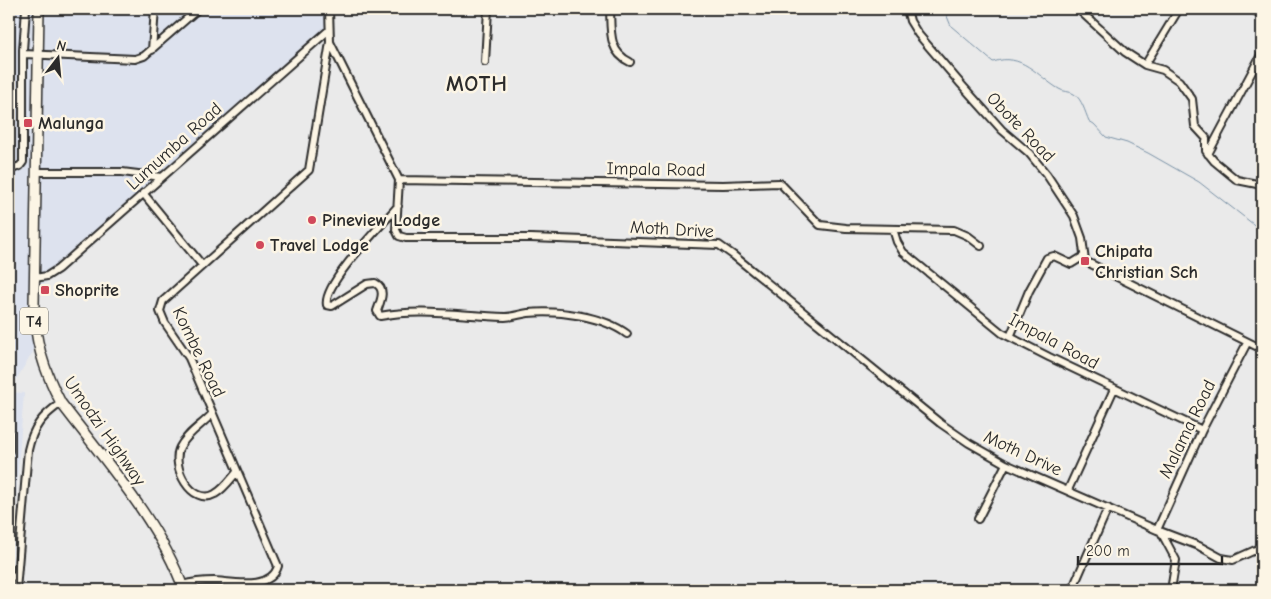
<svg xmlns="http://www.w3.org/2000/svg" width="1271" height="599" font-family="'Comic Neue',sans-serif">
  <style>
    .built { fill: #dde2ee }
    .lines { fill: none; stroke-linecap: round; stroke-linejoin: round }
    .stream { stroke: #7991a6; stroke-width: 1 }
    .minor-casing { stroke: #2b2b2b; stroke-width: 10 }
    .highway-casing { stroke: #2b2b2b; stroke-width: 12 }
    .minor { stroke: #fcf5e5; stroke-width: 6 }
    .highway { stroke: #fcf5e5; stroke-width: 9 }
    .poi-dot { fill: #d1495b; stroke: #fcf5e5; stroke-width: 2 }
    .labels { text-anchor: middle; stroke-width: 5; stroke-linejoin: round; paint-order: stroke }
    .shield { fill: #fcf5e5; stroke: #6a6863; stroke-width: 1 }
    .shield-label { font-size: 16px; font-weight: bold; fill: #2b2b2b }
    .poi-label { font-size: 18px; font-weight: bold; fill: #2b2b2b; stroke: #fcf5e5; text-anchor: start }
    .street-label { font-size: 18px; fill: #2b2b2b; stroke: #fcf5e5 }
    .district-label { font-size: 22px; font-weight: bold; letter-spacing: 1px; fill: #2b2b2b; stroke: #fcf5e5 }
  </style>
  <rect width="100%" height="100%" fill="#eaeaea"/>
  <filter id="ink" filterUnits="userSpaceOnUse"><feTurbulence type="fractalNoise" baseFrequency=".02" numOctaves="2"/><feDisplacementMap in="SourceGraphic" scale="10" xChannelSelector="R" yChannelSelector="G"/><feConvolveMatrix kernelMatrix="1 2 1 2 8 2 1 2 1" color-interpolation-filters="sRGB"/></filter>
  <g filter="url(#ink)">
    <!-- built -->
    <path class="built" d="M9,9H326L325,36L36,291L33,352L9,391Z
      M9,392L24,393L9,582Z"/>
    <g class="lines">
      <!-- stream -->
      <path class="stream" d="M944,9L951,26L993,62C1022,52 1037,76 1059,89C1063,92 1070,91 1074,94C1082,99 1085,112 1089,121L1094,124L1106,137L1127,143L1148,153L1199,182L1262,231"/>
      <!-- minor casing -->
      <g class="minor-casing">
        <path id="minor" d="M610,9C611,30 608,52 630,62
          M907,9L910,21L918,34L960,83L1002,130L1029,153L1047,175L1074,216L1082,238L1085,261L1262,349
          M1078,9L1125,52L1145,65L1163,70L1179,81L1192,99L1195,126L1206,138V151L1214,161L1237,180L1262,185
          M1252,9L1262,15
          M1085,15L1090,9
          M330,42L399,180L396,230L399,236L406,238H531L719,245L733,255L940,423L969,443L1006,464L1157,530L1199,546L1221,558L1233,560L1262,547
          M152,50L155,9
          M24,54L135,59L144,56L198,9
          M485,62L488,9
          M1145,65L1179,9
          M1208,154L1262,53
          M9,170L20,166L23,162V50L26,9
          M37,172H122L162,177
          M399,180L723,185L780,183L820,225L846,228L954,230L968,236L981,246
          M143,193L202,265
          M398,206C383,224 322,284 327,305L332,306L367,284L375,283C387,289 380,302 377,311L380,316C421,308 464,316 505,317C513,317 520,314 528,313C558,310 603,316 627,334
          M893,229L897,242L903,252L1002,333L1049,357L1202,430
          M35,278L47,276L58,269L329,30
          M1010,337L1029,291L1047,258L1054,256L1071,264L1084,256
          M212,414C202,425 187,433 180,447C170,466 192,507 215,494C223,490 231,479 237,472
          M9,451V419
          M1068,490L1114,389
          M978,519L1006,464
          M1157,530L1202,430L1247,343
          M1161,532L1176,560L1171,590
          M9,576L17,577
          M182,585C193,582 203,581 214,581C233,582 271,591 278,566L189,358L165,323L160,311L163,301L309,170L330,42L329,9
          M16,590L28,450C33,427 42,416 61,403
          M1072,590L1108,508"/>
      </g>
      <!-- highway casing -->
      <g class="highway-casing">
        <path id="highway" d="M39,9L34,305C34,340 45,373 61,403C105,461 159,521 184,590"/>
      </g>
      <!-- minor -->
      <use href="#minor" class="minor"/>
      <!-- highway -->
      <use href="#highway" class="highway"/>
    </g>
  </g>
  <!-- markers -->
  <g class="poi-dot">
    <rect x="23" y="118" width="10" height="10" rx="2.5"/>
    <circle cx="312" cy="220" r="5"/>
    <circle cx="260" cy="245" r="5"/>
    <rect x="1080" y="256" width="10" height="10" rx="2.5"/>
    <rect x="40" y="285" width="10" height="10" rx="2.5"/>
  </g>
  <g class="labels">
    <!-- shield labels -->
    <rect class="shield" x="20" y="307.5" width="28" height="27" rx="4"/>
    <g class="shield-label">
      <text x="34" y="327">T4</text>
    </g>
    <!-- poi labels -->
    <g class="poi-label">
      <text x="38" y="129">Malunga</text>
      <text x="322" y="226">Pineview Lodge</text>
      <text x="270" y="251">Travel Lodge</text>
      <text x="1095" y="257">Chipata<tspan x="1095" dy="21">Christian Sch</tspan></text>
      <text x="55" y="296">Shoprite</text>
    </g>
    <!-- street labels -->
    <g class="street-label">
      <text transform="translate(1021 127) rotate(46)" y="6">Obote Road</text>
      <text transform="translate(174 146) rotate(-42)" y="6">Lumumba Road</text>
      <text transform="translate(656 169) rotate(1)" y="6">Impala Road</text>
      <text transform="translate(672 229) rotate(3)" y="6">Moth Drive</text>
      <text transform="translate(1054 341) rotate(28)" y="6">Impala Road</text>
      <text transform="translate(199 352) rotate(64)" y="6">Kombe Road</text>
      <text transform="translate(1187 429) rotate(-64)" y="6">Malama Road</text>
      <text transform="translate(105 431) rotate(55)" y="6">Umodzi Highway</text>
      <text transform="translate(1023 453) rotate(25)" y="6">Moth Drive</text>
    </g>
    <!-- district labels -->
    <g class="district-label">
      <text x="477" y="91">MOTH</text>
    </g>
  </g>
  <!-- margin -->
  <rect width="1271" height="599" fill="none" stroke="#fcf5e5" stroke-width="30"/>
  <rect x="15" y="15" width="1241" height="569" fill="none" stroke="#2b2b2b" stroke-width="2" filter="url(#ink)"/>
  <!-- north arrow -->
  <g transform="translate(58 58) rotate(16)" stroke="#fcf5e5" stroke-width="4" paint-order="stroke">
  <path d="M0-4L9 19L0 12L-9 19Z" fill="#2b2b2b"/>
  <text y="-8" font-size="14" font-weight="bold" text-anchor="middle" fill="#2b2b2b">N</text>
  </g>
  <!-- scale -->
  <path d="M1078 556v8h144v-8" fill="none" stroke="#2b2b2b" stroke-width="2.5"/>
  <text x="1086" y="556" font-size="15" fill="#2b2b2b" stroke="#fcf5e5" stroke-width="4" paint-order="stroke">200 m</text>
</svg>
